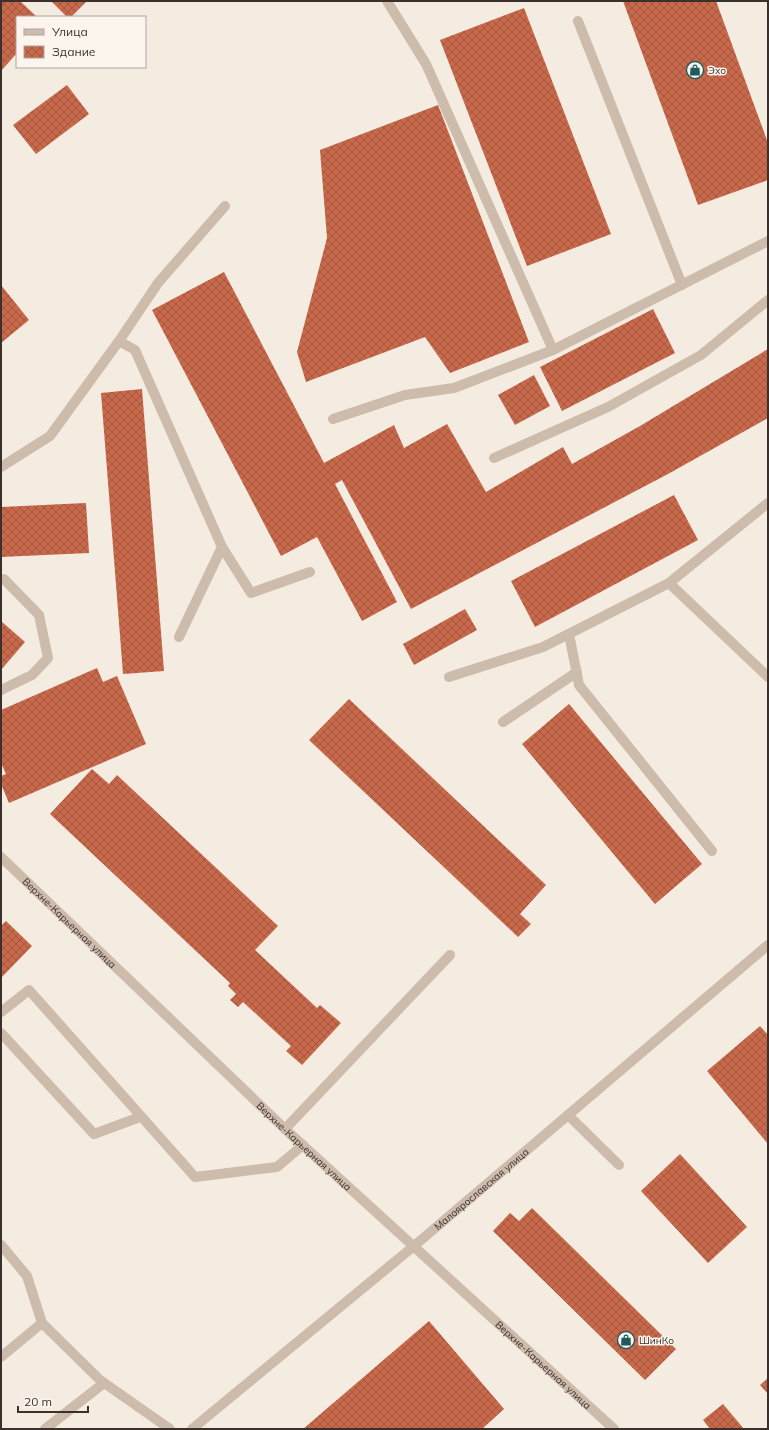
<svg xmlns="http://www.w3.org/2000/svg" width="769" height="1430" font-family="Mulish,sans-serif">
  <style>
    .building { fill: url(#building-cross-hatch) }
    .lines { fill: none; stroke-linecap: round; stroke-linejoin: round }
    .minor { stroke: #cdbbac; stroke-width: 10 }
    .labels { text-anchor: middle; stroke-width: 3; stroke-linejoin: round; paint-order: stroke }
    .poi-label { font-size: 10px; fill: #3b302b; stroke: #fbf5ee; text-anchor: start }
    .street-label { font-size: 10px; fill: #3b302b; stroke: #fbf5ee }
  </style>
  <defs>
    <pattern id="building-cross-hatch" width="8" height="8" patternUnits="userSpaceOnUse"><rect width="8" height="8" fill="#c8694b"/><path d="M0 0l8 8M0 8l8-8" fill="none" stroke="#a4573f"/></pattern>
  </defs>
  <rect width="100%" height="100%" fill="#f4ebe1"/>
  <!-- building -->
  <path class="building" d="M1,1H20L37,17H17V53L1,71Z
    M51,1H87L71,17H67Z
    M623,1H716L768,143V180L698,205Z
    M524,8L611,234L527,266L440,40Z
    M67,85L89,114L36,154L13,125Z
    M438,105L529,342L450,373L425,337L306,382L297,352L327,238L320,150Z
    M224,272L324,463L394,425L404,448L447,424L486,492L563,447L572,464L640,426L768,349V418L668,474L411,609L342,480L335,484L397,602L362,621L317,537L281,556L152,310Z
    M1,285L29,320L1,343Z
    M653,309L675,353L562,411L540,367Z
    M534,375L550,406L515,425L498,395Z
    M142,389L164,671L123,674L101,393Z
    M674,495L698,540L535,627L511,581Z
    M86,503L89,553L1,557V507Z
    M465,609L477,630L414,665L403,644Z
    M1,621L25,642L1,670Z
    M97,668L103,682L117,676L146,744L9,803L1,784V776L6,774L1,763V710Z
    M349,699L546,885L520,914L531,924L518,937L309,740Z
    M569,704L702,864L655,904L522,744Z
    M92,769L109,784L117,775L278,926L255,950L317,1008L320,1005L341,1023L302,1065L286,1051L291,1046L243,1002L238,1007L230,1000L236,994L228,986L230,983L50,814Z
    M6,921L32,946L1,978V926Z
    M760,1026L768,1035V1144L707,1071Z
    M680,1154L747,1227L708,1263L641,1191Z
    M532,1208L676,1349L645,1380L493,1231L510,1213L519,1221Z
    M429,1321L504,1409L482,1429H303Z
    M768,1378V1394L760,1385Z
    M723,1404L744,1429H710L703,1420Z"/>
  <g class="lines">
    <!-- minor -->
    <g class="minor">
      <path d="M387,1L426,64L553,350"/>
      <path d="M578,21L682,285"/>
      <path d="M119,341L135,350L222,547L179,637"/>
      <path d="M333,419L405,395L454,388L553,350L768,241"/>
      <path d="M494,458L608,407L701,355L768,300"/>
      <path d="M1,467L50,436L119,341L158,283L225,206"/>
      <path d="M222,547L251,593L310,572"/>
      <path d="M1,579H4L39,615L48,658L32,675L1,690"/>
      <path d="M669,583L768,677"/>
      <path d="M569,634L579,685L712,851"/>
      <path d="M449,677L543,647L669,583L768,503"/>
      <path d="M503,722L577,672"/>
      <path id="s1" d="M1,857L285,1129L614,1429"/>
      <path d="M1,1012L29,990L195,1177L277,1167L303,1145"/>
      <path d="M1,1033L94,1134L140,1117"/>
      <path d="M568,1115L619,1165"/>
      <path d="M285,1129L450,955"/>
      <path d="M1,1245L27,1276L42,1323L100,1380L170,1429"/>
      <path d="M1,1357L42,1323"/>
      <path d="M45,1429L104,1383"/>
      <path id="s2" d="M192,1429L414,1246L768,945"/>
    </g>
  </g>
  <!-- icons -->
  <defs>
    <g id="shop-ring" transform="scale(0.9)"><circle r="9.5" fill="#fbf5ee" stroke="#1f5a5e" stroke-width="1.5"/><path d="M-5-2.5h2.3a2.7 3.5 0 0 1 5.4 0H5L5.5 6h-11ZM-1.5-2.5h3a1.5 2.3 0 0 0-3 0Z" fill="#1f5a5e"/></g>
  </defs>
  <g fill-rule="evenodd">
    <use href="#shop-ring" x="695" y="70"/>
    <use href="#shop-ring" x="626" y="1340"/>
  </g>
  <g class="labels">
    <!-- poi labels -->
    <g class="poi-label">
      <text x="708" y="74">Эхо</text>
      <text x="639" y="1344">ШинКо</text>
    </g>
    <!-- street labels -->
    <g class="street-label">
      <text dy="4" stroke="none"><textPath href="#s1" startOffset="95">Верхне-Карьерная улица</textPath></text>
      <text dy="4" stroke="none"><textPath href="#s1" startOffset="419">Верхне-Карьерная улица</textPath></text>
      <text dy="4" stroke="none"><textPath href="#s2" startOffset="376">Малоярославская улица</textPath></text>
      <text dy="4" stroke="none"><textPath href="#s1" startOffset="743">Верхне-Карьерная улица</textPath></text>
    </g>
  </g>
  <!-- border -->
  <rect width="769" height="1430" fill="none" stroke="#3b302b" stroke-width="4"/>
  <!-- legend -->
  <rect x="16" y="16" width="130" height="52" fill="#fbf5ee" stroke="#aea6a0"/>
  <rect x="24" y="29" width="20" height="6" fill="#cdbbac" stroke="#aea6a0"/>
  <text x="52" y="36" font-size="12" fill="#3b302b">Улица</text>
  <rect x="24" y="46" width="20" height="12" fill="url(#building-cross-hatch)" stroke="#aea6a0"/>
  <text x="52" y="56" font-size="12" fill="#3b302b">Здание</text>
  <!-- scale -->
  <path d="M18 1406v6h70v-6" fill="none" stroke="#3b302b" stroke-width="2"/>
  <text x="24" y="1406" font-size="12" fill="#3b302b" stroke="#fbf5ee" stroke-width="3" paint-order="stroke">20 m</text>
</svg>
